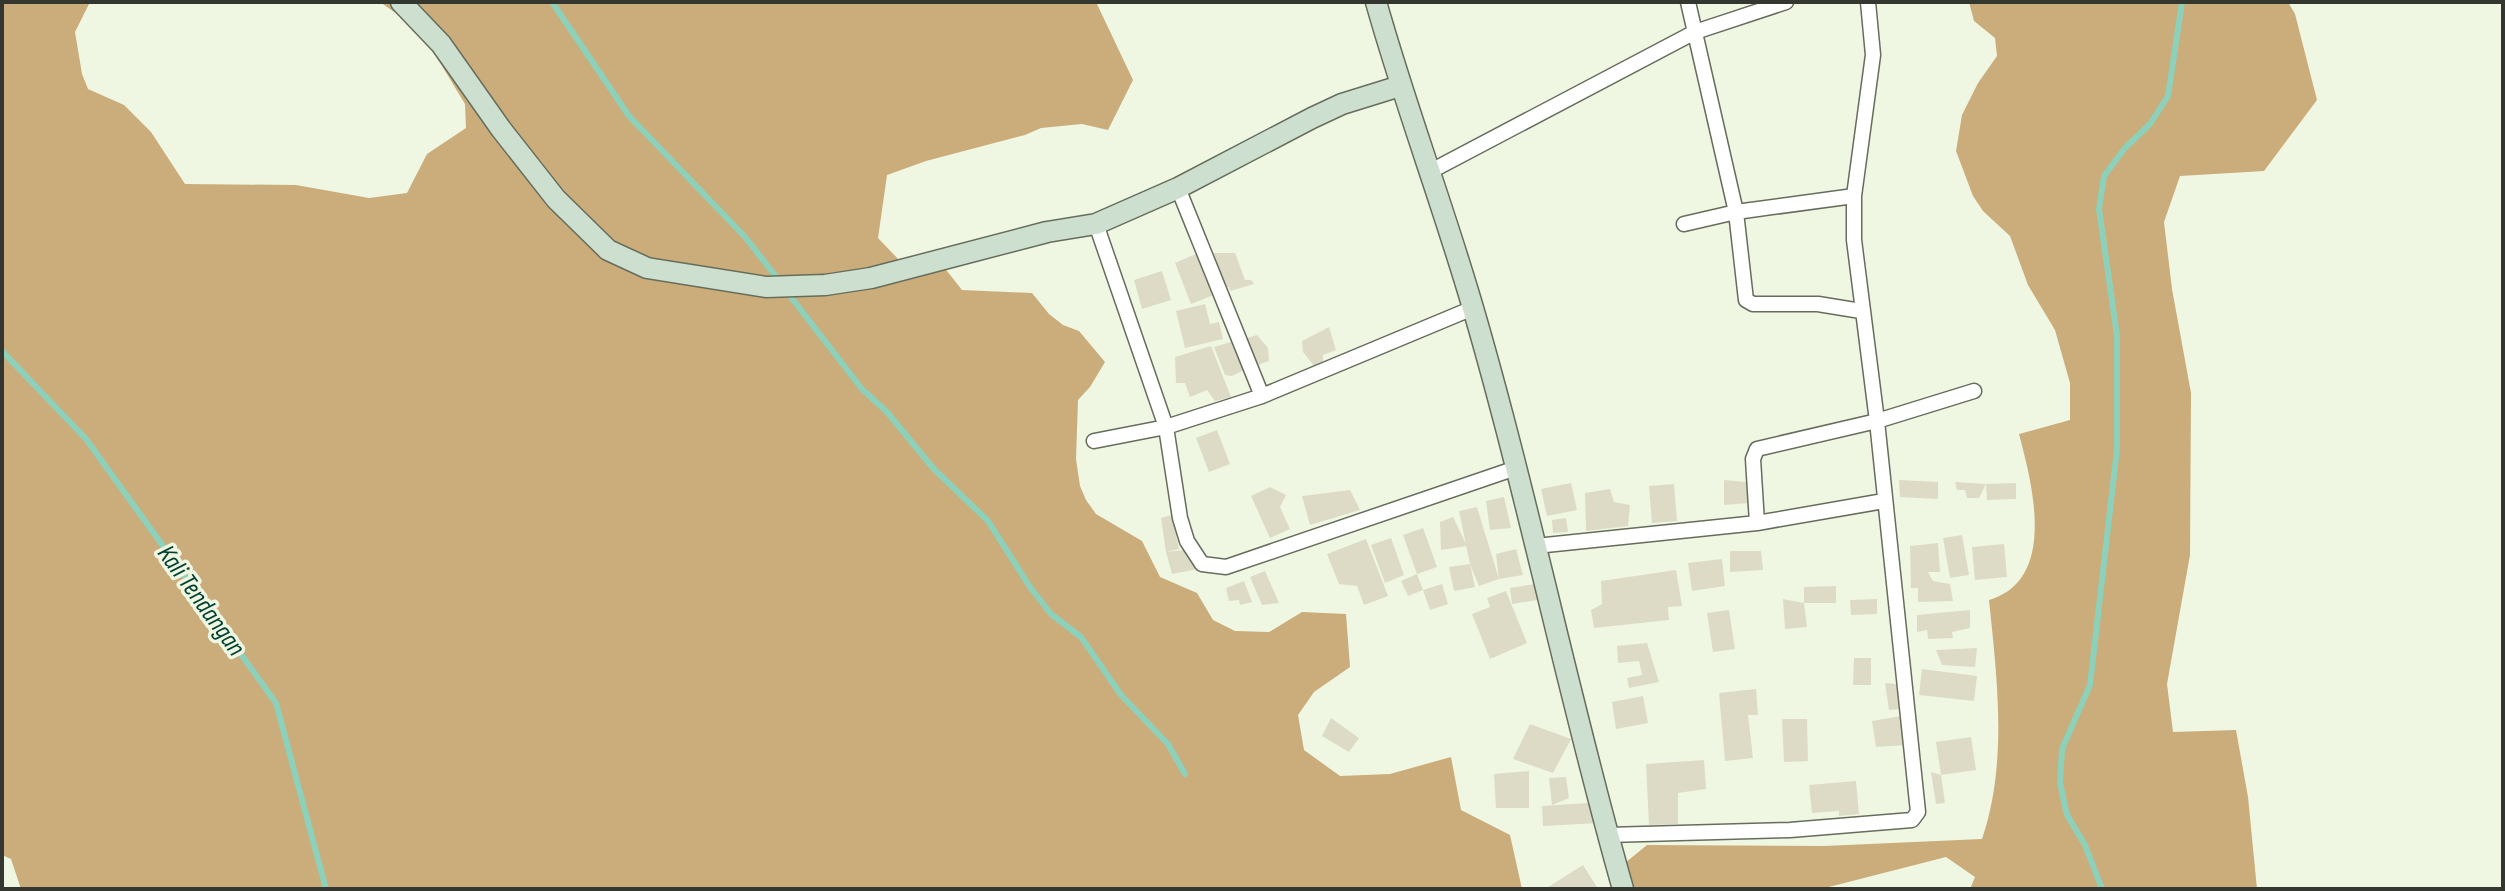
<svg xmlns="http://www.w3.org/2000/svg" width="2505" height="891" font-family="'Sofia Sans Condensed',sans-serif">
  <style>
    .forest { fill: #cbac7b }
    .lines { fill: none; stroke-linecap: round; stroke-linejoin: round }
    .stream { stroke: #8ed1bb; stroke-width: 6 }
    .building { fill: #dddbc6 }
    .street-casing { stroke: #666d5c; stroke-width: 17 }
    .secondary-casing { stroke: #666d5c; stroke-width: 23 }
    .street { stroke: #fff; stroke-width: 14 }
    .secondary { stroke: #cde0d0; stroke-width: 20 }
    .labels { text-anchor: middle; stroke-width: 7; stroke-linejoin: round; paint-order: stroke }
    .water-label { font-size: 26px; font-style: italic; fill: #024032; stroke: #eff7e3 }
  </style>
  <rect width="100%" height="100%" fill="#eff7e3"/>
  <!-- forest -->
  <path class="forest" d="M2,2H90L75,32L82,74L88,89L124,105L151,132L185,184L296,185L369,198L407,193L427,154L466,128L465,104L421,31L380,2H1096L1133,80L1108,130L1082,124L1041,128L1025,135L926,161L887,175L878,238L900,261L932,252L962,290L1032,293L1049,314L1063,325L1079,331L1105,362L1090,387L1078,400L1076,459L1080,486L1086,500L1096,514L1142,541L1160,577L1197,593L1213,620L1235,631L1269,632L1302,612L1346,614L1350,667L1314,692L1298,715L1304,750L1340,776L1390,774L1451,757L1461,810L1510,835L1522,889H21L11,859L2,855Z
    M1969,2H2288L2295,14L2317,100L2264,171L2180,176L2164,222L2172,289L2191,393L2190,555L2167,684L2173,732L2236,730L2248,797L2257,889H1970L1975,877L1946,857L1821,889H1630L1625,863L1647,845L1824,846L1982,839C2008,763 1997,678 1989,600C2058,580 2032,483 2019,434L2070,420V383L2055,330L2028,285L2010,236L1983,211L1973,196L1956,151L1962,115L1978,83L1997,56L1995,38L1974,21Z"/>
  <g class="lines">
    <!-- stream -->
    <path class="stream" d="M552,2L629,116L745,237L781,283
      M787,292L862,389L887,412L933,468L988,521L1030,587L1051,614L1081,637L1121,695L1168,744L1185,774
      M2,351L86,439L276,703L326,889
      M2102,889L2085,845L2067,815L2060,783L2062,749L2090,685L2117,449V336L2099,209L2104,176L2125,148L2150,124L2168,96L2182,2"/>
  </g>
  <!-- building -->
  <path class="building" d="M1214,253H1235L1245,280H1251L1254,284L1230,291L1229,287H1225L1215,269Z
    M1196,254L1206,280H1211L1216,294L1191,304L1175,263Z
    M1162,271L1171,300L1142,309L1134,280Z
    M1205,304L1210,324L1219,322L1223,339L1185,348L1176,311Z
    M1329,327L1336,350L1323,355V361L1314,366L1303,352L1302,341Z
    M1257,335L1268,348L1269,361L1252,367L1241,340Z
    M1234,341L1244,370L1232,376L1225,375L1214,347Z
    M1211,346L1231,397L1215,401L1207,390L1190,397L1185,383H1176L1175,357Z
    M1217,430L1230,464L1209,472L1196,438Z
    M1724,480L1746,482L1749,503L1724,505Z
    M1899,480L1938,482V499L1900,497Z
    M1955,482L1986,484L1979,498H1967L1965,490H1957Z
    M1571,483L1577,510L1547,516L1541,489Z
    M2016,483V499L1987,500L1986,484Z
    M1674,484L1677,521L1652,523L1649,486Z
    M1270,487L1286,495L1280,507L1290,529L1270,538L1251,496Z
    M1610,489L1614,502L1630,505L1628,526L1586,531L1585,493Z
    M1350,490L1360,510L1310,525L1302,496Z
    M1504,497L1511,528L1490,530L1486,501Z
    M1477,507L1499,579L1479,586L1470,564L1459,511Z
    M1172,515L1179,549L1166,552L1185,550L1198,569L1172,574L1166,552L1161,518Z
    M1453,517L1467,546L1441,550L1440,522Z
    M1566,518L1568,532L1553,533L1552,520Z
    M1423,528L1437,567L1417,574L1403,535Z
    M1962,535L1969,575L1950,578L1943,538Z
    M1391,538L1404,575L1385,583L1371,545Z
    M1366,539L1388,596L1364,605L1357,586L1339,584L1327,554Z
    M1938,543L1940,572H1928L1933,581L1950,584L1953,601L1918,602V588H1911L1910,546Z
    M2004,544L2007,577L1975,580L1972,547Z
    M1516,549L1523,575L1499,579L1496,554Z
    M1730,551H1761L1763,570L1730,572Z
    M1722,559L1725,586L1692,591L1688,563Z
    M1470,564L1475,587L1454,591L1449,567Z
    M1676,570L1682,606L1668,607L1669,620L1594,628L1591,610L1602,604L1601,581Z
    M1265,571L1279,603L1262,605L1250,577Z
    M1417,574L1423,590L1408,596L1401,581Z
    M1244,581L1252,602L1240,605L1239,600L1229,601L1226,588Z
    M1442,584L1448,604L1430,610L1423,590Z
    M1535,584L1538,600L1512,604L1510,588Z
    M1836,586V603H1804V587Z
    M1506,591L1527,643L1490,659L1472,614L1490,607L1487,598Z
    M1783,599L1804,603L1807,627L1785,629Z
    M1877,599V614L1851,615L1850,600Z
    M1729,610L1735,649L1713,652L1707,613Z
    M1970,610V628L1952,632L1953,638L1928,639L1927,630L1917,632V615Z
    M1647,643L1659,682L1629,688L1627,678L1642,675L1639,661L1618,663L1617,646Z
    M1977,648L1975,667L1942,665L1936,650Z
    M1854,658H1871V685H1853Z
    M1922,669L1977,676L1974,701L1919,695Z
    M1885,683L1896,684L1899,709L1889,710Z
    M1756,689L1758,715H1748L1753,758L1725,761L1719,693Z
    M1643,696L1648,723L1616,729L1612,702Z
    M1901,716L1906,745L1876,747L1872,721Z
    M1331,718L1359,738L1349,752L1322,736Z
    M1782,719H1807L1808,761L1784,762Z
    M1530,724L1571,739L1553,773L1513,759Z
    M1971,737L1976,770L1941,775L1945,803L1936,804L1931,772L1941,775L1936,742Z
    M1704,760L1706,789L1678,793V824L1649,825L1646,764Z
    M1529,771V808H1496L1494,774Z
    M1566,777L1569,798L1552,805L1549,778Z
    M1856,781L1859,814L1839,816V811L1812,813L1809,785Z
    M1588,803L1599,823L1543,826L1542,806Z
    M1583,865L1598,889H1545Z"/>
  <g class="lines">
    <!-- street casing -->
    <g class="street-casing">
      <path id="street" d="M1688,2L1736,212L1746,300L1753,304H1818L1861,311
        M1431,171L1695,32L1786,2
        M1178,188L1262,396
        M1096,224L1166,427L1180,518L1187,541L1202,564L1226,567L1516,468
        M1684,224L1736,212L1854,196
        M1094,441L1166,427L1262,396L1473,308
        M1757,523L1753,459L1757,449L1877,421L1974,391
        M1536,546L1757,523L1884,501
        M1607,835L1790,830L1912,820L1918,812L1877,421L1854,240V196L1873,55L1868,2"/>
    </g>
    <!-- secondary casing -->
    <g class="secondary-casing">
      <path id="secondary" d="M401,2L441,44L501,129L556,199L608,250L647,268L766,287L825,285L871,278L1047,232L1096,224L1178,188L1312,118L1342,104L1400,86
        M1376,2C1405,105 1443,205 1473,308C1529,500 1568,696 1623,889"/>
    </g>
    <!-- street -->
    <use href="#street" class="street"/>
    <!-- secondary -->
    <use href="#secondary" class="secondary"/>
  </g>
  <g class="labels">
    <!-- water labels -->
    <g class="water-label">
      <text transform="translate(202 600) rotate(54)" y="9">Kali Tendangan</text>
    </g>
  </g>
  <!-- border -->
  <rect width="2505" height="891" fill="none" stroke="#343730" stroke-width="8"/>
</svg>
